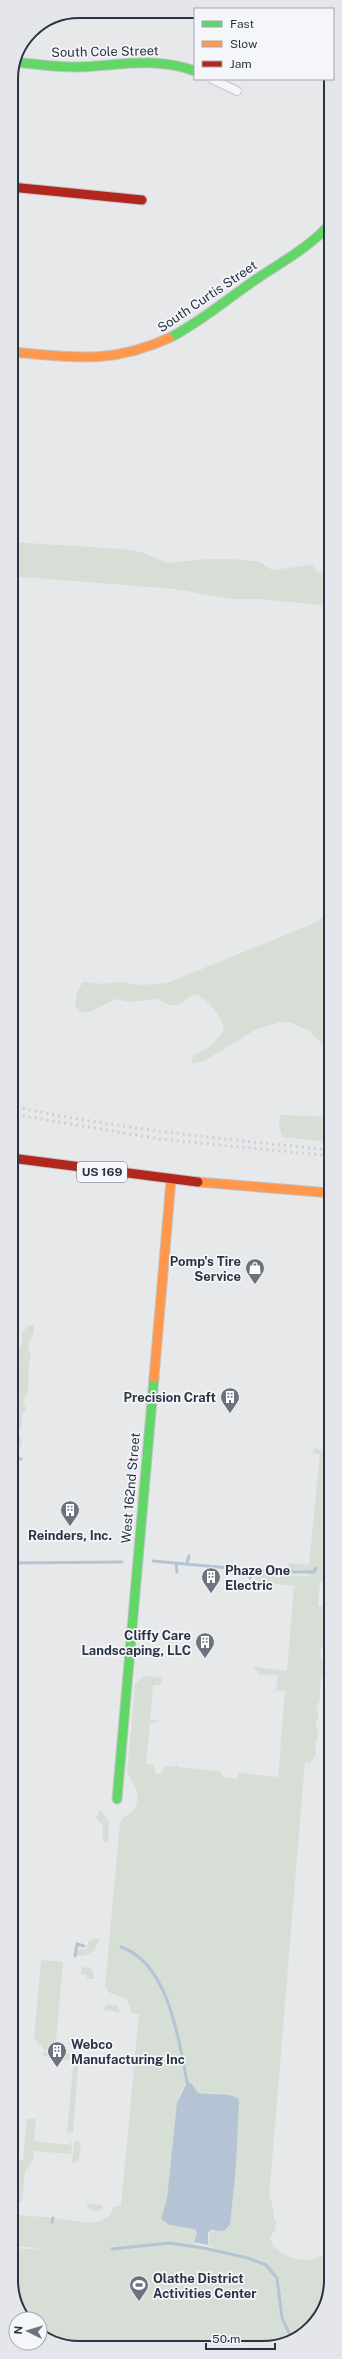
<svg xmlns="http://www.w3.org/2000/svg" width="342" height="2359" font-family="'Public Sans',sans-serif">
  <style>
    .green { fill: #d6ded6; fill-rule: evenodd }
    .water { fill: #b4c4d5 }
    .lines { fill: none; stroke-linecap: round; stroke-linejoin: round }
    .stream { stroke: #b4c4d5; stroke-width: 3 }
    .street-casing { stroke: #c4c6c8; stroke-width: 10 }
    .fast-casing { stroke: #c4c6c8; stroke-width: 11 }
    .slow-casing { stroke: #c4c6c8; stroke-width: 11 }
    .jam-casing { stroke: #c4c6c8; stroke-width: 11 }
    .street { stroke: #f5f6f7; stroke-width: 8 }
    .fast { stroke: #63d668; stroke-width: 9 }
    .slow { stroke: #ff974d; stroke-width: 9 }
    .jam { stroke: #b3261e; stroke-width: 9 }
    .rail { stroke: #cecfd2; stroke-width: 3; stroke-dasharray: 2 4; stroke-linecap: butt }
    .labels { text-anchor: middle; stroke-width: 3.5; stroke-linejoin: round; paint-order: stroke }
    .shield { fill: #f4f6f9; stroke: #676e7b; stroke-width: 1 }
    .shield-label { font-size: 12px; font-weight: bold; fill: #2b3445 }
    .street-label { font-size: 13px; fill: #2b3445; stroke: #f4f6f9 }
    .poi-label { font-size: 13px; font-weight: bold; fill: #2b3445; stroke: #f4f6f9; text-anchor: end }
    .rim { fill: none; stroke: #2b3445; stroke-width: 2 }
  </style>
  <rect width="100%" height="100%" fill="#e6e8ea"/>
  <!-- green -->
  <path class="green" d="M11,542L121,549L141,552L168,563L207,559H233L260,562L272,570L312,565L318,572L331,574V604L320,605L261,599H230L175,589L11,576Z
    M331,910V1053L309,1031L290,1022H281L257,1029L204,1061L191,1064L193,1056L213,1044L224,1030C223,1018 205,995 194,994C181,1004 173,1011 159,999L131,1002L116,999L89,1012H80L75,1007L77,992L83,982L104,984L119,982L142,985L167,983L305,927L318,921Z
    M280,1115L331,1117V1142L282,1137L279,1125Z
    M30,1325L34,1326C34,1336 29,1340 28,1349L31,1353L29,1363L28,1392L23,1400L26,1410L22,1414V1425L20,1430L11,1423L12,1400L20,1363L17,1355L23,1341L21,1333Z
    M18,1433L22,1440L18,1457L12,1455V1438Z
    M317,1448L323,1452H331V1495L327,1505L331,1525L324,1541L326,1562L323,1567L327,1577L325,1580L320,1582L318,1606L324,1607V1640L320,1652L324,1668L320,1685V1700L316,1709L319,1715L315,1726L319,1732L315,1744L316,1755L310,1763L305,1762L269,2197C275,2204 271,2214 276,2222L275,2230L270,2237C272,2253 296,2261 310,2260C317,2259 323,2254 331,2255V2280L326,2306L311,2328L267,2348L62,2346L40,2332V2319H25L11,2284V2248L42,2250L29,2247H11V2214L52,2218L53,2223L54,2218C73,2220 108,2231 114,2206H121L139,2014L131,2013L129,2004L125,1998L110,1993L105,1987L120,1824L123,1818L134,1810L137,1802V1791L127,1771L135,1684L144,1676L162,1678L161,1685H153L150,1719L158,1721L156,1723H150L146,1764L154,1765L156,1774L162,1773L165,1766L176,1767L177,1762L178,1767L220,1771L222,1777L236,1779L239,1773L278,1777L285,1691H276L278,1675L258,1674V1671L254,1670V1667L287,1671L294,1586L255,1582L254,1574L312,1576L302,1570L291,1572L286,1567L288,1563L309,1565L320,1454L313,1453L314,1449ZM190,2082L198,2093H212L239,2102L236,2167L230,2225L229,2228L210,2232L208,2245L216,2249L250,2257L254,2259L253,2261L204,2249L170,2244H155L170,2242L200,2247L196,2244L197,2231L195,2229L169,2225L161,2219L167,2198L178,2098L185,2084Z
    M100,1810L109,1821L108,1843L103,1841V1825L96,1818Z
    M93,1939H99C97,1951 88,1957 76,1956V1950L86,1949L89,1941Z
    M41,1960L63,1962L55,2051L45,2050L34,2039Z
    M83,1967L91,1968L95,1979H87V1975L80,1974Z
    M109,2004L117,2005L120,2012L104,2010L105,2006Z
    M43,2052L79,2055L73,2133L67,2132L74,2059L63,2060V2058L42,2056Z
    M27,2119H36L34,2141L69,2145L72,2141L71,2154L34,2151L33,2161L25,2171L22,2201L15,2204L11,2202V2159L23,2160Z
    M74,2141L81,2142L79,2160L72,2164Z
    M88,2203L102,2205L103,2208L99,2211L90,2210L86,2205Z"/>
  <!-- water -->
  <path class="water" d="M187,2082L192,2084L198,2093L229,2095L238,2098L239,2102L236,2167L230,2225L224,2231L211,2230L208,2233V2245L194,2242L197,2233L195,2229L169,2225L161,2219L167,2198L177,2103Z"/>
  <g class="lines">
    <!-- stream -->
    <path class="stream" d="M11,1338L15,1347L11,1390
      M11,1458L21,1459
      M11,1522H16
      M153,1561L273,1572H314L316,1568
      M11,1563L122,1562
      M176,1563L177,1572
      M187,1563L189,1556
      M249,1570L250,1578
      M121,1947C168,1963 179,2039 187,2082
      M75,1956L77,1944L84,1946
      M52,2222L53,2218
      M112,2249L169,2243L204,2248L248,2258L266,2265L277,2278L282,2318L291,2337"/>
    <!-- street casing -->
    <g class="street-casing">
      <path id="street" d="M212,79L237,91"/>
    </g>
    <!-- fast casing -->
    <g class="fast-casing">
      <path id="fast" d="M14,62C34,64 55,67 76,67C117,66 155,56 195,71
        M169,338C201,322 228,298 258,278C283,261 310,247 331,223
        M117,1799L154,1378"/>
    </g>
    <!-- slow casing -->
    <g class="slow-casing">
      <path id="slow" d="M11,352C73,357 110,365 169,338
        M198,1182L331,1193
        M154,1378L171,1180"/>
    </g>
    <!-- jam casing -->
    <g class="jam-casing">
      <path id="jam" d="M11,187L142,200
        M11,1158L198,1182"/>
    </g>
    <!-- street -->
    <use href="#street" class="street"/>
    <!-- fast -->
    <use href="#fast" class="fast"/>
    <!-- slow -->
    <use href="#slow" class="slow"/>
    <!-- jam -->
    <use href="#jam" class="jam"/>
    <!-- rail -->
    <path class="rail" d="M11,1106C117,1129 223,1139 331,1150
      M11,1114L160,1139L331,1156"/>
  </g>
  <!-- icons -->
  <defs>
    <g id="shop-pin" transform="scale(1)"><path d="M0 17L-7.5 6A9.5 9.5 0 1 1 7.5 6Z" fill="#6c737f" stroke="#f4f6f9"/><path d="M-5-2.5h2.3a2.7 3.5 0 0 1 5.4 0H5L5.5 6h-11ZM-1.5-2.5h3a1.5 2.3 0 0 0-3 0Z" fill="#fff"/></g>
    <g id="building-pin" transform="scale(1)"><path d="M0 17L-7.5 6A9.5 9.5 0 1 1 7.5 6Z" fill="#6c737f" stroke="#f4f6f9"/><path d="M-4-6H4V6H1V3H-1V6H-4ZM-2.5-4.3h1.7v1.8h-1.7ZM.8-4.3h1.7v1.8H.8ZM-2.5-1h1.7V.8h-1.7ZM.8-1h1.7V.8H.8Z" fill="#fff"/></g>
    <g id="stadium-pin" transform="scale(1)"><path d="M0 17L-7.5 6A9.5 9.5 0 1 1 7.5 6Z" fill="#6c737f" stroke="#f4f6f9"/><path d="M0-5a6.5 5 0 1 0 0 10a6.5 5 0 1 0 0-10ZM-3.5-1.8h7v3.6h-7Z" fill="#fff"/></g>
  </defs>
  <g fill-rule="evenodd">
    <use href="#shop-pin" x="255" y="1268"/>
    <use href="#building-pin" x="230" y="1397"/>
    <use href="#building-pin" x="70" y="1510"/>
    <use href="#building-pin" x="211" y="1577"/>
    <use href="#building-pin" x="205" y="1642"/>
    <use href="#building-pin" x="57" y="2051"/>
    <use href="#stadium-pin" x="139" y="2285"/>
  </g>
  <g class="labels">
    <!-- shield labels -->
    <rect class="shield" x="77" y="1162" width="50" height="20" rx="3"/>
    <g class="shield-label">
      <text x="102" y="1176">US 169</text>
    </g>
    <!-- street labels -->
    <g class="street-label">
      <text transform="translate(105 51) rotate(-1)" y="5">South Cole Street</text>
      <text transform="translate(207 296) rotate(-34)" y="5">South Curtis Street</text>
      <text transform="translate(130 1488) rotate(-85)" y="5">West 162nd Street</text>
    </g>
    <!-- poi labels -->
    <g class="poi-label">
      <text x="241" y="1266">Pomp's Tire<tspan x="241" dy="15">Service</tspan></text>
      <text x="216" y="1402">Precision Craft</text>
      <text x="70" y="1540" text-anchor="middle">Reinders, Inc.</text>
      <text x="225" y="1575" text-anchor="start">Phaze One<tspan x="225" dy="15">Electric</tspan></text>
      <text x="191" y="1640">Cliffy Care<tspan x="191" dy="15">Landscaping, LLC</tspan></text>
      <text x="71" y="2049" text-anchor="start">Webco<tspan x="71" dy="15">Manufacturing Inc</tspan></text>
      <text x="153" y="2283" text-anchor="start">Olathe District<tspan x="153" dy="15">Activities Center</tspan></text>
    </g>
  </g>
  <!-- crop -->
  <path d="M0 0H342V2359H0ZM79 18H263A61 61 0 0 1 324 79V2280A61 61 0 0 1 263 2341H79A61 61 0 0 1 18 2280V79A61 61 0 0 1 79 18Z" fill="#e4e6eb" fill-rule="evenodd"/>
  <path class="rim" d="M79 18H263A61 61 0 0 1 324 79V2280A61 61 0 0 1 263 2341H79A61 61 0 0 1 18 2280V79A61 61 0 0 1 79 18Z"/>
  <!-- legend -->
  <rect x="194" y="8" width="140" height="72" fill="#f4f6f9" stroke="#a4a8b1"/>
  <rect x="202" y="21" width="20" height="6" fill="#63d668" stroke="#a4a8b1"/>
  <text x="230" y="28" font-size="12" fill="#2b3445">Fast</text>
  <rect x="202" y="41" width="20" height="6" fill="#ff974d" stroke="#a4a8b1"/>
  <text x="230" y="48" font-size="12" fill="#2b3445">Slow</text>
  <rect x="202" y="61" width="20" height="6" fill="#b3261e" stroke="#a4a8b1"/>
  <text x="230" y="68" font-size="12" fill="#2b3445">Jam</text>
  <!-- north arrow -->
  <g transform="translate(28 2331) rotate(275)"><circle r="19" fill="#f4f6f9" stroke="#a4a8b1"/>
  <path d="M0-3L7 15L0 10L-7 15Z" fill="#6c737f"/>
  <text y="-6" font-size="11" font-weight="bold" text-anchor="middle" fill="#2b3445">N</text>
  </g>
  <!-- scale -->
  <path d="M206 2343v6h69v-6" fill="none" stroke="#2b3445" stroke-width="2"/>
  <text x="212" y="2343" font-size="12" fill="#2b3445" stroke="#f4f6f9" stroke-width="3" paint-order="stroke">50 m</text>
</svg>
